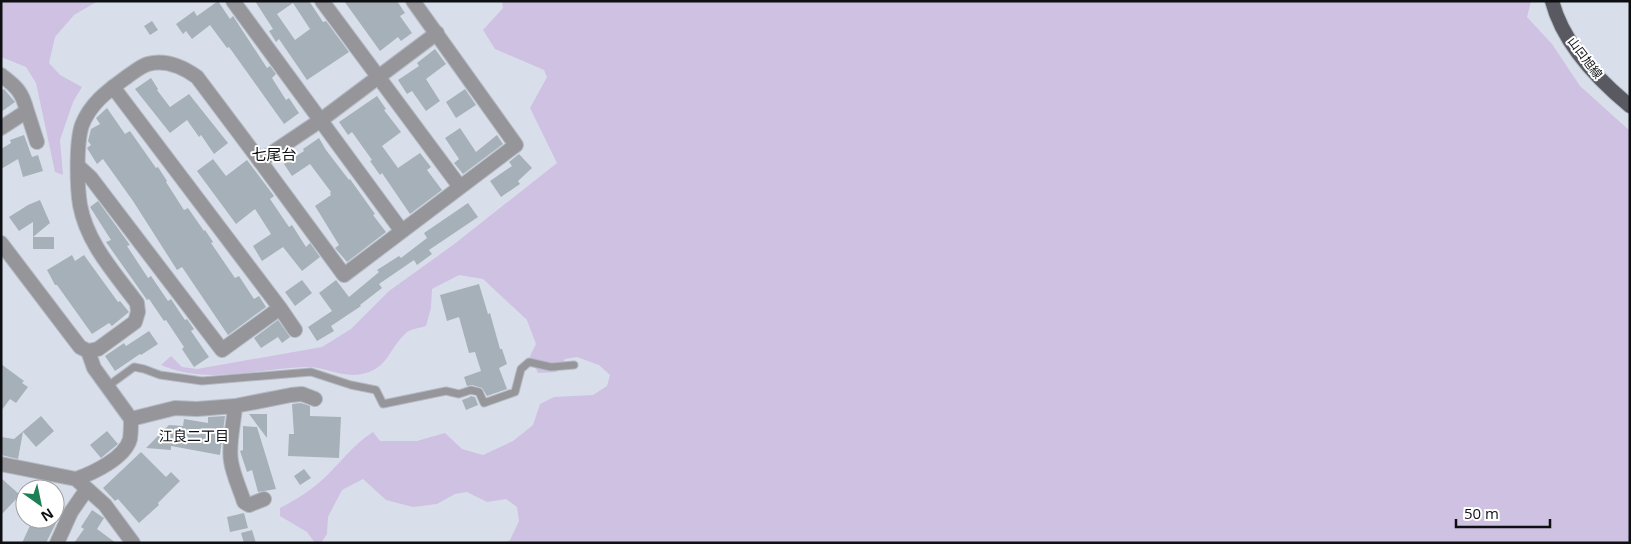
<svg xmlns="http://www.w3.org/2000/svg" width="1631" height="544" font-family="'Open Sans','Noto Sans JP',sans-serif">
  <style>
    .green { fill: #cec1e2 }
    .building { fill: #a6b0b8; fill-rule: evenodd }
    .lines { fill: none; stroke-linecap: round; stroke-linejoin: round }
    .service-casing { stroke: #b4bac3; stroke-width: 9 }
    .minor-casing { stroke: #b4bac3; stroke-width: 16 }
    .tertiary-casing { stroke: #b4bac3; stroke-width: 16 }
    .primary-casing { stroke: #b4bac3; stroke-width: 16 }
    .service { stroke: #95959a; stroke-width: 7 }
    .minor { stroke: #95959a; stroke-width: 14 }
    .tertiary { stroke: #95959a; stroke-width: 14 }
    .primary { stroke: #585961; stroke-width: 14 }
    .labels { text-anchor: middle; stroke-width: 4; stroke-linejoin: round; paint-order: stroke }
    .street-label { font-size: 12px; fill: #0d0f12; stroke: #fff }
    .neighbourhood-label { font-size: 14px; fill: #0d0f12; stroke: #fff }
    .quarter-label { font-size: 15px; fill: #0d0f12; stroke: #fff }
  </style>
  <rect width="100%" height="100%" fill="#d9dfea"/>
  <!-- green -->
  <path class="green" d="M1,1H98L74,15L55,37L49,63L60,75L82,87L73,102L60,140L63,175L55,172L36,83L26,67L1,57Z
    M502,1H1531L1527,17L1552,44L1580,86L1630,131V543H504L510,540L519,521L517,507L506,499L487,502L467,492L455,494L437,504L413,507L386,500L363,479L342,490L328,517L327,534L321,543H315L307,532L280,516V508C295,500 309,492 322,480C340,464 352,445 373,432L380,441H417L445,433L462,449L483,455L513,441L533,425L540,404L554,397L593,395L607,386L610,375L599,365L577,357L565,359L557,372L538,373L530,356L536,344L527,320L483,279L459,275L432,289L431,308L426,326C420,328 409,329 405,334C390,348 389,364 369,372C345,381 327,366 305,367C256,369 207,385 161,365L171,356L182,367L197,369L322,347L351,329L389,291L453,245L557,163L530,108L547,77L544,70L495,49L483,30L503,8Z"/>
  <!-- building -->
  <path class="building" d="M218,1L230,19L233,16L267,68L270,66L276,74L272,78L286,100L289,98L299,113L284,124L229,47L227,48L210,25L192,39L186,31L183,34L176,24L194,11L197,16Z
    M255,1H309L323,22L326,21L349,52L307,80L279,39L276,42L269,31L273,29ZM293,3L310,29L295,40L277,14Z
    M344,1H397L405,13L400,16L412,33L401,41L398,37L380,51Z
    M152,21L158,30L150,35L144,26Z
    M435,49L446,64L426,79L440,101L426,111L412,91L407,94L398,80L419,66L417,63Z
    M151,78L158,89L157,90L170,107L189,94L228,143L214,154L201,135L199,137L187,120L170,133L135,89Z
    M4,89L15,102L1,112V91Z
    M465,89L476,105L456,118L446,102Z
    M377,96L386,109L384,110L401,132L382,146L398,168L420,153L431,167L427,170L442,190L410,214L382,173L380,175L370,161L372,160L352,132L348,135L339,122Z
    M107,108L125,134L130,131L156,168L158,167L167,181L166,182L184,210L188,208L204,231L205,230L213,242L211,243L235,278L239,276L254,299L259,296L266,307L228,335L182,267L177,270L133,201L103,159L97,164L87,148L91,145L88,141L91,129L100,124L96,118Z
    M460,128L476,152L497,135L503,144L463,174L454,163L459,159L445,138Z
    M24,135L32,157L38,155L43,171L23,177L18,159L1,169V149L11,143L10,140Z
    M319,138L326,150L349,180L350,179L375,214L373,215L386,232L347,262L335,248L339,245L315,206L331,195L330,193L331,192L310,164L292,176L284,164L304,151L303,149Z
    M519,154L532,168L518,181L520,184L501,197L490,181L512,166L509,162Z
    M213,159L226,176L247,160L274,196L270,199L289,227L292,225L306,247L310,243L320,257L302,271L283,247L262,261L253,246L271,234L255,209L236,224L197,171Z
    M40,200L50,223L33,237V222L19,231L9,217L28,205Z
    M98,201L130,245L127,246L148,278L151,276L168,301L171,299L185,320L187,319L194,329L191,331L209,357L194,367L182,349L184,347L166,320L164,321L149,299L147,300L106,242L111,240L90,207Z
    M468,203L478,217L429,250L432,254L417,265L414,260L379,284L382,288L360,305L361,306L331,326L334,331L317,341L308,327L332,311L319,293L336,280L349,297L379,272L377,270L399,256L401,258L427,238L424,233Z
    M33,237H54V249H33Z
    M72,255L75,261L84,255L118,302L120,301L129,312L112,326L109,323L92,334L57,285H55L47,270Z
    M302,280L312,293L295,306L285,292Z
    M479,284L488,314L490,313L500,349H502L507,364L499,368L507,389L487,396L482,388L472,385L467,386L464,377L481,371L475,352L469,353L459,317L447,321L440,295Z
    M278,320L290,337L282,343L278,337L261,348L254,338Z
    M149,331L158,344L141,355L140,354L115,371L105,356L124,343L126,346Z
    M1,364L24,381L22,383L28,387L16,403L10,399L1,411Z
    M470,396L475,397L478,405L466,410L462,400L470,397Z
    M301,403L310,406V416L341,417L339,458L288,456L289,434H294L292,404Z
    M249,414H267V438Z
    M41,416L54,431L36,447L23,432L18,459L1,455V437L14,439Z
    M225,416L220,455L171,446V450L146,448L169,425L183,426L184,419L208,423V417Z
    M243,426L257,427L276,489L258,492L252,470L247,472L240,451L243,450Z
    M107,431L118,444L101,458L90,445Z
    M141,452L166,477L171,472L180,481L158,503L159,505L139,523L118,499L115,501L103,488Z
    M304,469L311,478L300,485L294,476Z
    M1,478L20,495L1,515Z
    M92,510L104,518L97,529L116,543H74L84,529L81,527Z
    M244,513L248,528L230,532L227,517Z
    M33,519H58L46,543H22Z
    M252,530L256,543H244L241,533Z"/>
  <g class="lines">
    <!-- service casing -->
    <g class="service-casing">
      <path id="service" d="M108,386L134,367L144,369L160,375L202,381L311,372L351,385L376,390L383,404L446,391L459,394L471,390L479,392L484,403L515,392L521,369L529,362L551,367L574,365"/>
    </g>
    <!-- minor casing -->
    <g class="minor-casing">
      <path id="minor" d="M233,1L401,230
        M322,1L460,187
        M1,75C17,87 22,92 27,111
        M113,87L280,308L295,330
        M1,128L27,111L37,142
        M260,161L344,275L516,145L413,1
        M79,167L91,178L222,350L280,308
        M88,351L94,368L131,419
        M235,406C234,423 228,445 231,461C233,475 240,489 244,502L249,505L264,499
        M1,464L76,479L105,505L133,543
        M76,479C93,473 125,458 130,439C131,432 131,425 131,419L175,408L197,409L235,406L291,395L302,394L315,399
        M57,543L71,512L87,489"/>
    </g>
    <!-- tertiary casing -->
    <g class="tertiary-casing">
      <path id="tertiary" d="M1,243L80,347L88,351L98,349L135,322L138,312L137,303C114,272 87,243 80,205C77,187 76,142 82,125C91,102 109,90 128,76C134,72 141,66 148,64C166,59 183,67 197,77L260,161L321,120L437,33"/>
    </g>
    <!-- primary casing -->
    <g class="primary-casing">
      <path id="primary" d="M1552,1C1563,43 1597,79 1630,106"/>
    </g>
    <!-- service -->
    <use href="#service" class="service"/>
    <!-- minor -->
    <use href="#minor" class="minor"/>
    <!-- tertiary -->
    <use href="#tertiary" class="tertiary"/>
    <!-- primary -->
    <use href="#primary" class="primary"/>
  </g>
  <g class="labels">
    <!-- street labels -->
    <g class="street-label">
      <text transform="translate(1585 58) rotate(53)" y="4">山口旭線</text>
    </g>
    <!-- neighbourhood labels -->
    <g class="neighbourhood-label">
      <text x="194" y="441">江良二丁目</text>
    </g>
    <!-- quarter labels -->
    <g class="quarter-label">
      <text x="274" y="160">七尾台</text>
    </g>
  </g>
  <!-- border -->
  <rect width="1631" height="544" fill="none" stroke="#0d0f12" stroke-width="5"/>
  <!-- north arrow -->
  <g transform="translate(40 504) rotate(147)"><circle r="24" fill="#ffffff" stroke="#9e9fa0"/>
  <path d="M0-4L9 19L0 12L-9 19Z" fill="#1e7f57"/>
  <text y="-8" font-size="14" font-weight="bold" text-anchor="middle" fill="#0d0f12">N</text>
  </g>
  <!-- scale -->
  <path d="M1456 519v8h94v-8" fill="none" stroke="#0d0f12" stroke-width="2.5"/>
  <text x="1464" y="519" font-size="15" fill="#0d0f12" stroke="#ffffff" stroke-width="4" paint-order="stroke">50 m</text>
</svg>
